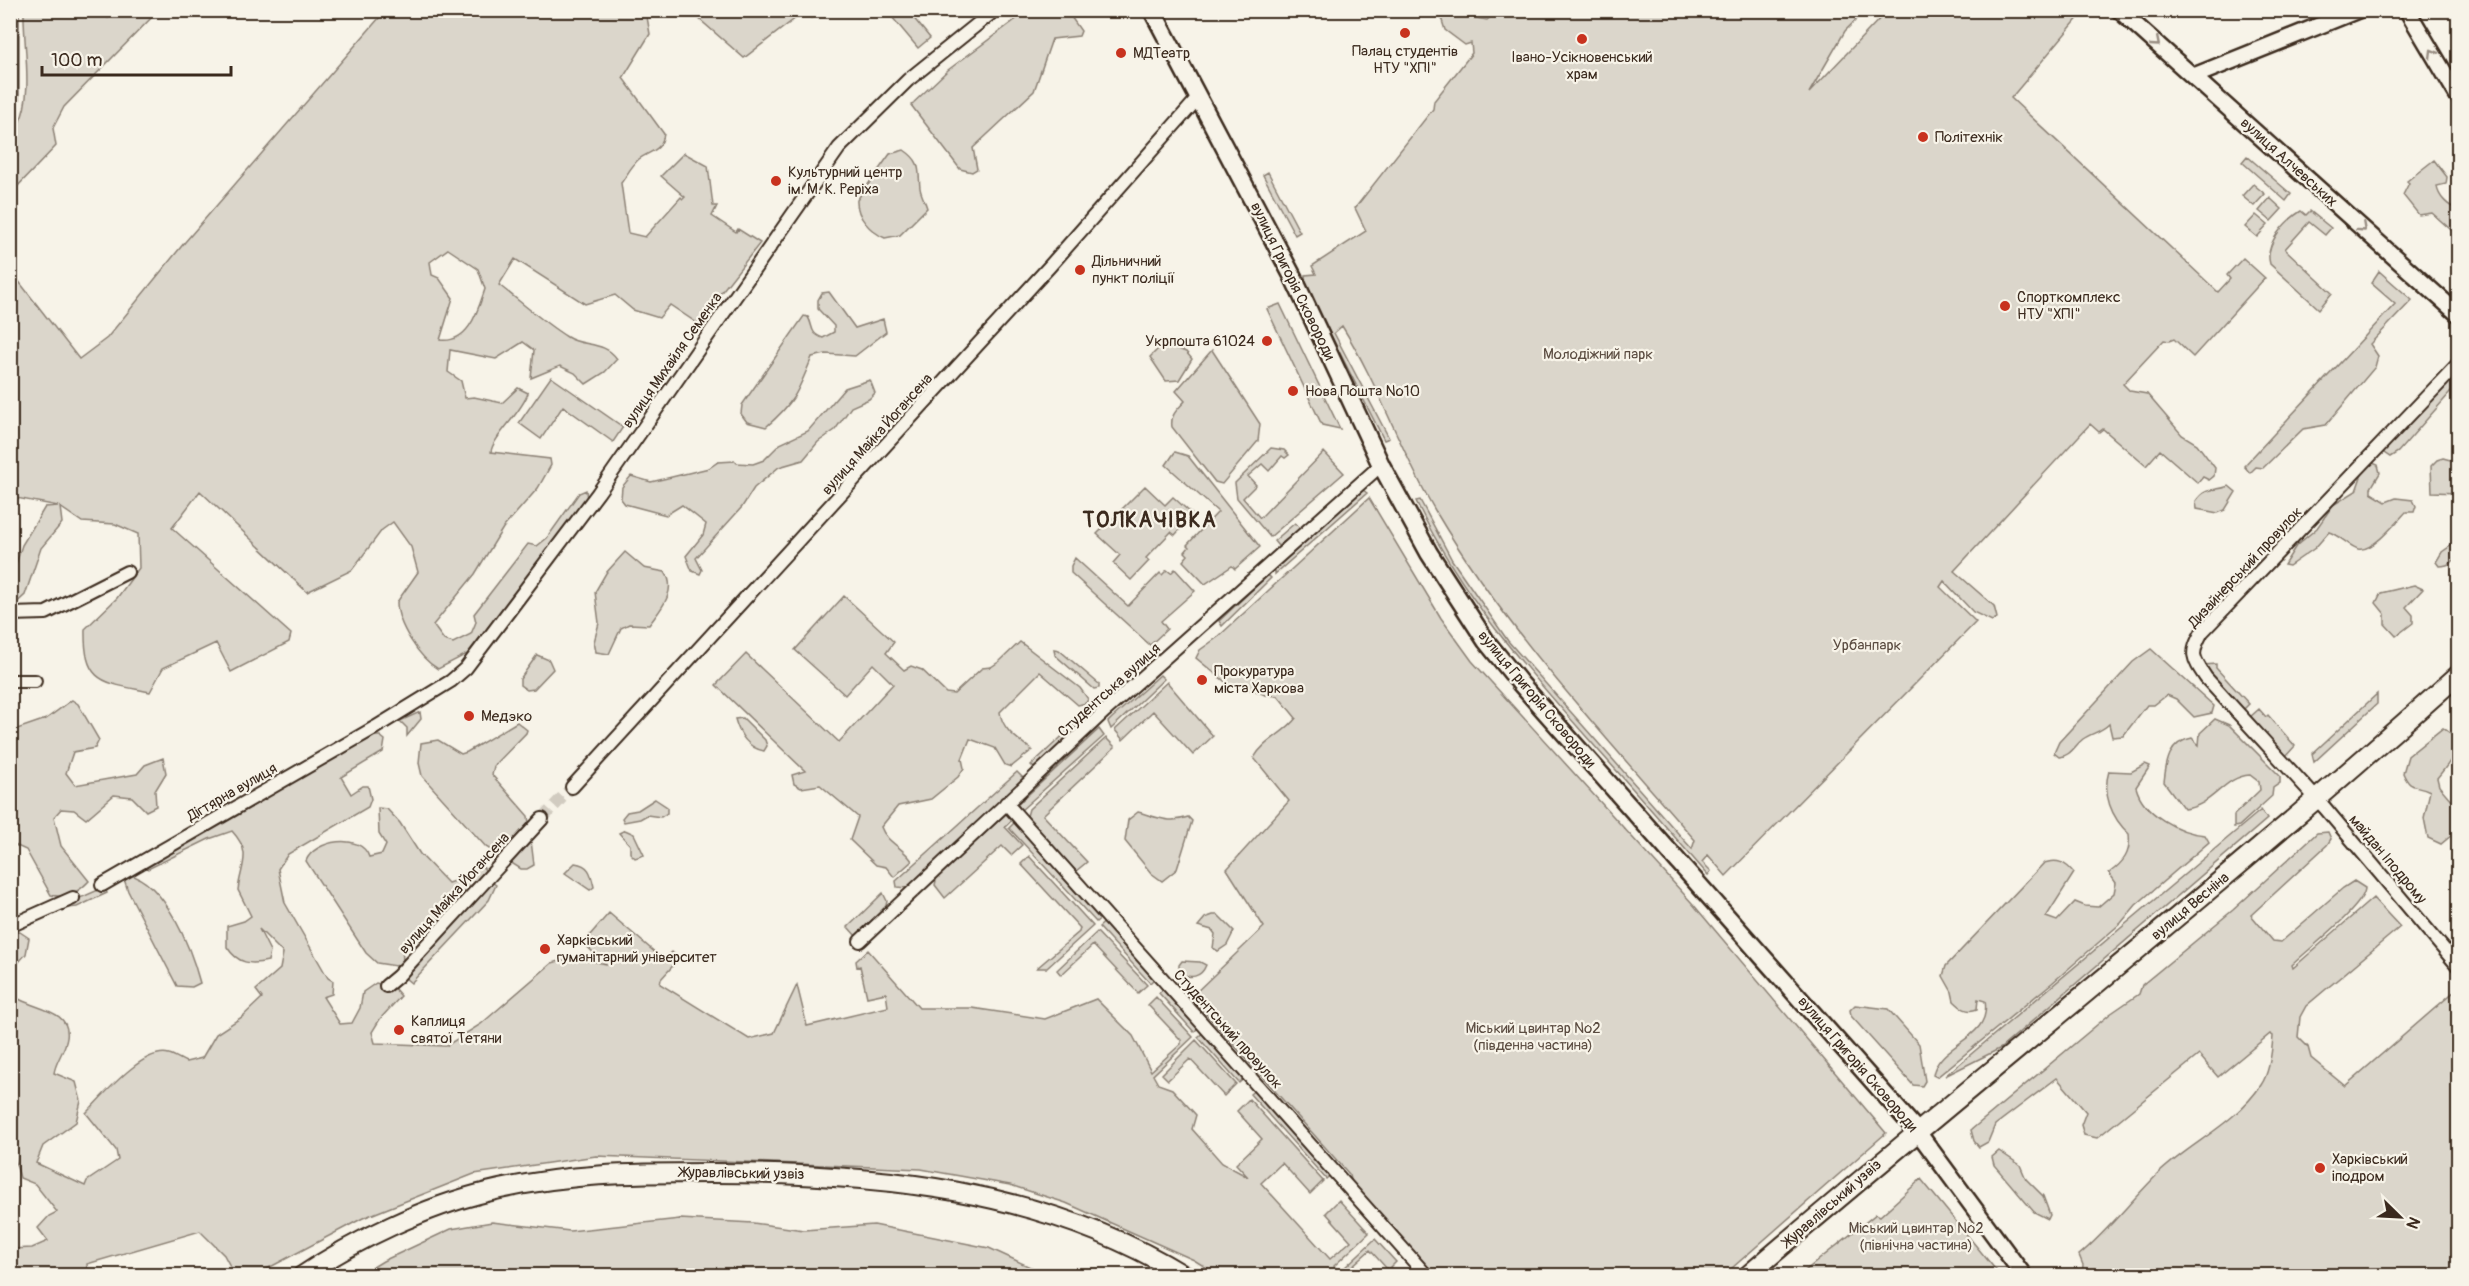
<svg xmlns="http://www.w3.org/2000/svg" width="2469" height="1286" font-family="Pangolin,sans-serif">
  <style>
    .green { fill: #dbd6cb; stroke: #8b8074; stroke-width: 1.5; fill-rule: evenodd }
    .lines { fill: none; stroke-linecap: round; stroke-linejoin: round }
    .minor-tunnel { stroke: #d1cbc0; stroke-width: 12; stroke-dasharray: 12 6; stroke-linecap: butt }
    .minor-casing { stroke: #3b2a1e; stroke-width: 16 }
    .tertiary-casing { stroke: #3b2a1e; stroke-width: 20 }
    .secondary-casing { stroke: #3b2a1e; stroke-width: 21 }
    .primary-casing { stroke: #3b2a1e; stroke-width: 22 }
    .minor { stroke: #f7f3e8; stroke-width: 12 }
    .tertiary { stroke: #f7f3e8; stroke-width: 15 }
    .secondary { stroke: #f7f3e8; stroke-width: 16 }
    .primary { stroke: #f7f3e8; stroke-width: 18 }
    .oneway { stroke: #998e83 }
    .poi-dot { fill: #c8321e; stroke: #f7f3e8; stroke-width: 2 }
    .labels { text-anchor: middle; stroke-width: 4.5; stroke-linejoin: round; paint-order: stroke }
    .poi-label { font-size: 15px; fill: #3b2a1e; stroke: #f7f3e8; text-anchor: start }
    .street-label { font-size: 15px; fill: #3b2a1e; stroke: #f7f3e8 }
    .park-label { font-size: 15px; fill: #5b4c41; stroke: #f7f3e8 }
    .district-label { font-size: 21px; font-weight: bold; letter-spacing: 1.5px; fill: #3b2a1e; stroke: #f7f3e8 }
  </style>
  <rect width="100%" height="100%" fill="#f7f3e8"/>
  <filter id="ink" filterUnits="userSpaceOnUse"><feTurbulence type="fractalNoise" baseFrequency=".0167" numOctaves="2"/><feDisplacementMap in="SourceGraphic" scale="12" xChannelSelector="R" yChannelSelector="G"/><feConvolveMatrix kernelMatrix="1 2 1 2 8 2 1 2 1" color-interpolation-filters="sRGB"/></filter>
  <g filter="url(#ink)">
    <!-- green -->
    <path class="green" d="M11,10L19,11V123C34,95 23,43 24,11H97L108,18L114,11H158L64,107L53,128L56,146L16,188L11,205Z
      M386,10L646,11L650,34L623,78L664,134C661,152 651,150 639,159C632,165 627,175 621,183L628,233L645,237L681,197L683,199L685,197L661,176L684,153L708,166L713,206H717L712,216L736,232L738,229L760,243L697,323L670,305L659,318L633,310L615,295L585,304L515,259L499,285C521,302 543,322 567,337C583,347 605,341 617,359L605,372L586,384L575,373L560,366L531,378L534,350L523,342L496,359L450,350L448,372L461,381L465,398L474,397L502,403L518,388L528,393C523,411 492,438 491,452L550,459L551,465L538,488L503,528L475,574L433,625L444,640L453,643L471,634L476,622L474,614L528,544L537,546L547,538L579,493L586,490L587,501L467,654L438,669C419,658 397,624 397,602L418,572L411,547L393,522L382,530L352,570L307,592L200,491L172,528L291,634L289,642L231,672L216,643L163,668L150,692C102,682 84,684 85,629L117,598L139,568L138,534L115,524L82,522L60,507L62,523L41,548L25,595L11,608V571L14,570L22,545L45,507L58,506L11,497L10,270L79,359L107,338L185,242ZM448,249L478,269L485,289C478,310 469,344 440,340L453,298L439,278L432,275L430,262Z
      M1499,10L1865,11L1845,31L1809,93L1887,11L2085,10L2011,98L2218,292L2230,279L2227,275L2243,258L2265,278L2193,357L2174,339L2169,341L2164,340L2123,384L2130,391L2147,394L2182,435L2197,444L2215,468L2214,476L2209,480L2203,477L2198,483L2160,450L2146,466L2103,429L2099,432L2090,424L1954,571L1994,606L1997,618L1992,621L1973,612L1944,581L1940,587L1976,622L1726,876L1708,855L1702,862L1711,871L1708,875C1672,834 1636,792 1599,751C1529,672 1462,598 1416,501L1420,500L1452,560L1508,641L1692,849L1695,840C1604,735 1507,632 1436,512C1401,453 1379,385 1342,326L1334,333L1389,438L1384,440L1306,286L1305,275L1316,274L1312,266L1366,231L1355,208L1433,109L1434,101L1472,53L1471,43L1465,45L1445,30L1439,11H1464L1471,17L1487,20Z
      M690,11H821L811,18L805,11L744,58Z
      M887,11H908L930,38L918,48Z
      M1027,11H1067L1081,31L1079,36L1052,39L1034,91L973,148L977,169L972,172L960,169L911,105L948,70Z
      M904,150C922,162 918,170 920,188C921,195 925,201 927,208L900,235L885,238C871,232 856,217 857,200L890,154Z
      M2247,156L2291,194L2286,201L2242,162Z
      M2434,160L2447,177L2446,184L2437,186C2438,197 2449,207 2458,209V236L2432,213L2419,215L2403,195L2409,183L2407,181Z
      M1268,172L1297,227L1300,232L1295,235L1263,175Z
      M2253,184L2265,194L2254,206L2242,196Z
      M2270,198L2282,209L2271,221L2259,211Z
      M2301,211L2306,215L2310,211L2331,228L2325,235L2309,222L2285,249L2332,293L2319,309L2270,264C2264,244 2285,221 2301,211Z
      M2256,215L2268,225L2257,237L2245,227Z
      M2379,271L2412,300L2370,344L2378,356L2375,367L2326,425L2303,429L2263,468L2256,467L2250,473L2244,466L2395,304L2371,283Z
      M829,292L855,328L883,319L886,332L855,356L826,354L812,357C798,392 794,403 766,427L747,422L741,414L742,405L804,316L808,317C814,327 809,333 823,338L834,332V326L818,309V300L822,293Z
      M1280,304L1340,429L1322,425L1267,309Z
      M1167,345L1186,352L1192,359L1179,380L1166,381L1150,357L1159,348Z
      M1212,350L1260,424L1258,441L1222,484L1215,482L1172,427C1170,415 1177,410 1185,401L1176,391Z
      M2458,369V384L2398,452L2390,457L2384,453L2383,447Z
      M551,377L623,427L613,442L563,406L541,439L519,423Z
      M870,380L875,393L869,399L851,407L835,430L818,442L803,460L779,467L754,488L742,507L696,558L702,570L700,574L692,571L686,556L703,535L706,524L682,505L666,515L625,504L621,499L622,487L631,476L651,482L709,468L718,462L735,461L737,463L753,464L764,460L780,444L808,431L845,388Z
      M1271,448L1284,450L1289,455L1285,458L1282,456L1269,471L1262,464L1248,476L1256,485L1243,498L1260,518L1324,452L1344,473L1270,537L1237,498L1235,483Z
      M1175,452L1188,456L1260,547L1235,569L1232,566L1205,584L1183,561L1188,555L1185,552L1189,547L1187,545L1218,512L1166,465Z
      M2443,458L2458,462V493L2432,492L2431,466L2437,460Z
      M2370,462L2378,465L2380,473L2371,488V493L2386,502L2396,498L2413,500L2416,506L2414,512H2406C2397,522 2371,553 2358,549C2349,546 2340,536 2329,532L2315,548L2289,566L2284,565L2296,546L2317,528L2333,505L2356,491L2363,471Z
      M1145,486L1165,505L1173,497L1193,515L1175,535L1171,532L1146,558L1149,561L1131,580L1113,563L1120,555L1097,534Z
      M2229,486L2236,492L2225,510L2218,513L2197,509L2196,501C2206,486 2214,492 2229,486Z
      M1363,490L1367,493L1275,574V567Z
      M1369,498L1441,618L1472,661L1692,903L1886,1133L1724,1275H1434L1353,1189L1350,1175L1191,997L1264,927L1227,869L1289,801L1254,758C1263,741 1285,733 1296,718L1278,696L1265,695L1254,690L1234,689L1196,658L1200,650L1218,637Z
      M1295,523L1301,529L1278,546L1274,541Z
      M2455,543L2458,550C2455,561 2451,566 2439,566L2436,562L2442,552Z
      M625,552L644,568L665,572C678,591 660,610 649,625L629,624L621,628L609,654L596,652L594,642L599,623L595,592L606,573Z
      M1075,558L1128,606L1160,573L1162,575L1167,570L1171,573L1175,569L1195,591L1161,621L1167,629L1150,645L1071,573V566Z
      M1268,575L1271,578L1222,626L1219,621Z
      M2414,585L2423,589L2406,607L2413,615V623L2396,636L2385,624V614L2376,603L2381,593Z
      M844,596L894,642L886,653L904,670L911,666L922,670L946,693L954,694L982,668L991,667L1000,661L1020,642L1080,688L1088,699L1086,703L1078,705L1040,672L1000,712C1002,730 1018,739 1032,750L1011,767L1005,765L995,748L970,739L962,759L964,768L958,777L931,799L898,806L881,827C886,842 904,848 912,861L894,877L886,867L876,865L850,840L858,817L820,785L801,788L794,784L792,775L805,771L716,685L746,654L839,742L893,684L873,664L845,695L795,650Z
      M1054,649L1059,650L1099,684V688L1094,689L1055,655Z
      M2151,649L2214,706L2212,713L2194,717L2176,699L2167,695L2154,705H2147L2123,736L2112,737L2109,724C2101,732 2092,733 2083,739C2074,746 2071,756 2059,757L2054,753L2059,742L2133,662Z
      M537,655L549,660L553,669L534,689L527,690L520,685V679Z
      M2216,664V668L2249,704L2243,710L2208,674L2204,665Z
      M1160,675L1164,679L1111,729L1108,722L1112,718Z
      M1167,682L1213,736L1193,755L1153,711L1123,740L1115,730Z
      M2377,694V704L2314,762L2312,754Z
      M72,700L78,704L99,740L95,748L73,752L66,773L75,785L137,774L145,765L163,758L166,773L155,791L156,806L146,811L132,797L114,795L86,819L74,810L61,809L54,817L61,846L89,881C79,892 66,899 51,895L26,850L15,845L11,847L10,738L14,730L46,719Z
      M1096,705L1100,709L1035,769L1031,765Z
      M2259,709L2266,717L2268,715L2295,746L2286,756L2250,717Z
      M420,712L421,719L407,736V728L400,721Z
      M743,718L765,740L767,746L764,751C748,748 739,734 735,719Z
      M2215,719L2229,725L2280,776V783L2273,788L2272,796L2239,826L2234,827V815L2260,790L2259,782L2250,775C2222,777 2214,806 2184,809L2164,782C2166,762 2169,742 2192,738L2199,745L2200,733Z
      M517,722L527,730L526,733L494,766L492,775L528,816L534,865L527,869H521L486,847L422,776L419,763L421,743L438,740L461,754L467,752Z
      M2443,728C2469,743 2450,762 2437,778L2439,786L2458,808V830L2441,844L2428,838L2424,818L2430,791C2416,783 2411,792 2403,773L2408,756Z
      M1099,729L1104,736L1020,811L1018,804Z
      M370,736H380L385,740L383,752L341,777L351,794L363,786H368L371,799L368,807L288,854L278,869L285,903L328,978L333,981L332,994L323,997L340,1024L352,1023L360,1008L363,992L376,983L394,988L401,996L380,1019L372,1032L375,1043L446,1046L481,1024L552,963L573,957L606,964L583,943L609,913L664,960L672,952L679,959L661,979L660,984L749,1039L774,1033L797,985L807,1026L888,1007L886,993L867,997L860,966L857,967L856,961L868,950L919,1008H972L1045,1019L1096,999L1133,1036L1151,1071L1181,1044V1040L1148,1005L1156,997L1193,1037L1153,1075L1158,1084L1172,1089L1196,1115L1192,1129L1222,1163L1248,1177L1236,1164L1262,1139L1237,1111L1249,1099L1323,1181L1310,1194L1282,1163L1261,1183L1330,1259L1351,1241L1326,1213L1339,1200L1369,1233L1334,1266L1342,1275H1218L1194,1260L1066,1203L1010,1185L921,1169L596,1156L474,1174L363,1218L261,1272L238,1273L231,1268L224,1255L200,1231L87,1264L88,1275H11V1249L32,1248L48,1241L38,1228L49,1216L57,1212L35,1184L20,1178L11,1146L10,992C25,1010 72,1006 67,1038C65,1051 56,1060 54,1073L76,1082L81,1101L76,1122L43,1146L36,1163L85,1186L87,1181L118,1160L116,1150L86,1113C103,1096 143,1047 169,1054C174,1055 181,1060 186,1062L202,1058L216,1034L242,1017L262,998L256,990L280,969L283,953L259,929L270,951L268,961C250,965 238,964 227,947V926L244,921L251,916L238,890C241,864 253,854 232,831L209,839L148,869L145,867L147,861Z
      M1106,738L1115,747L1043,815L1087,862L1076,871L1029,822L1027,816L1029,809Z
      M2145,764L2150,766L2136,787C2143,814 2179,833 2205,835L2209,842L2136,905L2121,923L2052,983L1937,1077L1933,1075C1938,1043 1992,1040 1985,1001L1978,999L1977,1009C1967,1013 1961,1008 1954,1001L1952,992L1943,976L1946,966L2044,863C2058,859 2065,862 2074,873L2046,917L2057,921L2075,902L2085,906L2098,907L2114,893L2116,883L2109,873C2124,862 2131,853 2129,834C2111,817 2102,794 2109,771L2131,772Z
      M1017,772L1025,780L907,888L897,887L896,881Z
      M655,799L667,807V813L661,817L647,815L640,819L624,822L622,818L627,812L638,810Z
      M378,808L387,809L400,823L420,854L448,883C463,880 469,869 483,867L487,873C469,897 428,932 402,945L403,962L396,966L377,963L366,953L306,861C314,840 361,832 369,857L382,854L386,845L379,834Z
      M2261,810L2267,819L2001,1048L1945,1076Z
      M1138,812C1156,817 1170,824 1188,817L1192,821L1177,869L1162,881L1151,873L1125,841L1128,820Z
      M1007,813L1014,818L1005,827L1022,845L1011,855L1002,846L945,898L935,885L937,876Z
      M1017,820L1104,915L1096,922L1009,828Z
      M625,830L634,834L644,855L635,858L630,853V845L619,833Z
      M2328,832L2331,839L2327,845L2251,915L2273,941L2281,942L2343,888L2354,881L2365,888C2365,906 2307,950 2292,965L2293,968L2373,898L2400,927L2306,1006L2300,1017L2298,1037L2308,1047L2311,1058L2345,1086L2456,990L2458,994V1275H2082L2083,1265L2079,1255C2108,1231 2132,1199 2160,1172C2192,1142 2236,1123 2261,1085C2270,1072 2272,1052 2273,1036L2270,1034L2218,1077L2199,1055L2097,1138L2084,1135L2081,1125L2086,1112L2057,1078L1995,1125L1988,1142L1979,1147L1974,1141L1971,1130L2110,1014L2139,994L2142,985L2233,910L2317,833Z
      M1029,856L1093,926L1047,968H1037L1079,932L1080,928L1021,864Z
      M575,863C590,865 591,874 594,887L590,890L565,873Z
      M128,874C166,883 191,949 200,983L192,987L177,986L128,891L124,879Z
      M493,883L496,885L489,900L411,983L405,978L408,970L489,884Z
      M105,887L107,893L77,907L67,908L73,901Z
      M883,893L887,901L886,906L856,936L848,927Z
      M1213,915H1218L1234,931L1227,945L1218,951L1213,948L1215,934L1212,930L1198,926L1205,918Z
      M1107,920L1158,975L1150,983L1099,927Z
      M20,932L29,938L26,954L11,971V933Z
      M1097,932L1147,985L1138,993L1093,945L1061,975L1057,970Z
      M1182,961L1200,962L1206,965C1201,978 1190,979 1179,973V965Z
      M1167,986L1201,1025L1194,1032L1159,993Z
      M1855,1005L1888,1009L1919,1044L1925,1081L1922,1086L1913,1085L1851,1016L1850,1010Z
      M1206,1030L1247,1076L1239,1083L1198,1037Z
      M1196,1040L1236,1084L1224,1096L1190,1059L1168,1080L1162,1074Z
      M1257,1088L1333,1173L1326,1179L1250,1094Z
      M1999,1151L2020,1165L2026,1179L2043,1196L2050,1215L2048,1219L2034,1212L1994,1165L1992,1157Z
      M1921,1179L2000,1275H1800L1876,1214L1880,1216Z
      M680,1219L753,1223L804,1230L874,1225L989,1248L1030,1267L1063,1275H360L383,1261L451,1229L492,1222L570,1231Z
      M1375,1239L1396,1262L1388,1270L1370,1250L1343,1274L1342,1270Z"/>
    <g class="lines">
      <!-- minor-tunnel -->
      <path class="minor-tunnel" d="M542,819L572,787"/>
      <!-- minor casing -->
      <g class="minor-casing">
        <path id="minor" d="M2458,364L2202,632C2190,654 2192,657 2206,678L2325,808L2458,966
          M10,614L46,613L127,572
          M10,681H35
          M572,787L1049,267L1199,97
          M1006,803L1427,1276
          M102,885L376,727L451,681L466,668L598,493L839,148L908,80L995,10
          M10,926L73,898
          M860,941L1105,711L1381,465
          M386,986L398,976L542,819"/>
      </g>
      <!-- tertiary casing -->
      <g class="tertiary-casing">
        <path id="tertiary" d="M2119,10L2458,314
          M2407,10L2458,96
          M2194,76L2358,10
          M1917,1131L2024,1276"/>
      </g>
      <!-- secondary casing -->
      <g class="secondary-casing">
        <path id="secondary" d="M1152,10L1293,277L1381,465L1429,553L1486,641L1520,683L1917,1131"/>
      </g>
      <!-- primary casing -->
      <g class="primary-casing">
        <path id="primary" d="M302,1276C353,1241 427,1206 487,1192C565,1173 633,1173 712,1173C875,1173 1043,1188 1185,1276
          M1747,1276C1983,1074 2227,882 2458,675"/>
      </g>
      <!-- minor -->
      <use href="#minor" class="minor"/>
      <!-- tertiary -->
      <use href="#tertiary" class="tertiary"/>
      <!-- secondary -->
      <use href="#secondary" class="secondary"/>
      <!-- primary -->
      <use href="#primary" class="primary"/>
    </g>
    <!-- one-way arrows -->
    <defs><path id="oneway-chevron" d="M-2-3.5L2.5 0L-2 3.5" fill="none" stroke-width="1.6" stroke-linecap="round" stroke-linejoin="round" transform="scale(1.5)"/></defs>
    <g class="oneway">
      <use href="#oneway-chevron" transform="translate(2156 43) rotate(41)"/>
      <use href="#oneway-chevron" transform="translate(2433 53) rotate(-121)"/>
      <use href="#oneway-chevron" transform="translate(2362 228) rotate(42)"/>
    </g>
  </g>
  <!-- markers -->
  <g class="poi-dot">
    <circle cx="1405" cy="33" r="6"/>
    <circle cx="1582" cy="39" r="6"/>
    <circle cx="1121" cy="53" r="6"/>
    <circle cx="1923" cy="137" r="6"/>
    <circle cx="776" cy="181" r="6"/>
    <circle cx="1080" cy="270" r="6"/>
    <circle cx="2005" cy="306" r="6"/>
    <circle cx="1267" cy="341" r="6"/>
    <circle cx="1293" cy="391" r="6"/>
    <circle cx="1202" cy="680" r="6"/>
    <circle cx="469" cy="716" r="6"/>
    <circle cx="545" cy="949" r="6"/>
    <circle cx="399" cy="1030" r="6"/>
    <circle cx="2320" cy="1168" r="6"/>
  </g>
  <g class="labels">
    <!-- poi labels -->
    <g class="poi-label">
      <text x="1405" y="56" text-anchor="middle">Палац студентів<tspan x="1405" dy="17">НТУ "ХПІ"</tspan></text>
      <text x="1133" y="58">МДТеатр</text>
      <text x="1582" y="62" text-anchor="middle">Івано-Усікновенський<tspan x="1582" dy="17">храм</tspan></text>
      <text x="1935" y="142">Політехнік</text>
      <text x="788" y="177">Культурний центр<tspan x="788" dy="17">ім. М. К. Реріха</tspan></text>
      <text x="1092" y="266">Дільничний<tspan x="1092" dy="17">пункт поліції</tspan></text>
      <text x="2017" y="302">Спорткомплекс<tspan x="2017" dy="17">НТУ "ХПІ"</tspan></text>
      <text x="1255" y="346" text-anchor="end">Укрпошта 61024</text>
      <text x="1305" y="396">Нова Пошта №10</text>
      <text x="1214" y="676">Прокуратура<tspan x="1214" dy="17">міста Харкова</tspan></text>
      <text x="481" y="721">Медэко</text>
      <text x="557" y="945">Харківський<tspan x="557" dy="17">гуманітарний університет</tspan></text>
      <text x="411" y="1026">Каплиця<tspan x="411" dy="17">святої Тетяни</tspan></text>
      <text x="2332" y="1164">Харківський<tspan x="2332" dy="17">іподром</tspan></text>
    </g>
    <!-- street labels -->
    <g class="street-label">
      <text transform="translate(2289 162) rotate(42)" y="5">вулиця Алчевських</text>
      <text transform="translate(1293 281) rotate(64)" y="5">вулиця Григорія Сковороди</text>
      <text transform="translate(672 360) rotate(-55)" y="5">вулиця Михайля Семенка</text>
      <text transform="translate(877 434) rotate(-48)" y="5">вулиця Майка Йогансена</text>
      <text transform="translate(2245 567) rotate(-47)" y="5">Дизайнерський провулок</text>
      <text transform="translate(1109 690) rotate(-42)" y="5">Студентська вулиця</text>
      <text transform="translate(1537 699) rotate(50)" y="5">вулиця Григорія Сковороди</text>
      <text transform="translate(232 792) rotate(-30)" y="5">Дігтярна вулиця</text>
      <text transform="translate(2388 859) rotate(50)" y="5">майдан Іподрому</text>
      <text transform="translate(454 893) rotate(-48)" y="5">вулиця Майка Йогансена</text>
      <text transform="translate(2190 906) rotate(-40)" y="5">вулиця Весніна</text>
      <text transform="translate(1228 1029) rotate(48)" y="5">Студентський провулок</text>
      <text transform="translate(1858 1064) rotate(49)" y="5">вулиця Григорія Сковороди</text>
      <text transform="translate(742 1173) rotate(1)" y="5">Журавлівський узвіз</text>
      <text transform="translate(1832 1203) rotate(-41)" y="5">Журавлівський узвіз</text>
    </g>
    <!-- park labels -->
    <g class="park-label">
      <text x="1598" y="359">Молодіжний парк</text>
      <text x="1867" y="650">Урбанпарк</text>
      <text x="1533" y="1033">Міський цвинтар №2<tspan x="1533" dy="17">(південна частина)</tspan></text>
      <text x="1916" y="1233">Міський цвинтар №2<tspan x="1916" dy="17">(північна частина)</tspan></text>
    </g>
    <!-- district labels -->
    <g class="district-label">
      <text x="1150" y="527">ТОЛКАЧІВКА</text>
    </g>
  </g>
  <!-- margin -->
  <rect width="2469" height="1286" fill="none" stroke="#f7f3e8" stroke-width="36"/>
  <rect x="18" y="18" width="2433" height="1250" fill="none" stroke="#3b2a1e" stroke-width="2" filter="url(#ink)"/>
  <!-- north arrow -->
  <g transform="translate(2400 1217) rotate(114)" stroke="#f7f3e8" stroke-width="4.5" paint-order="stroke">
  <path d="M0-4.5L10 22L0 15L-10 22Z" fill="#3b2a1e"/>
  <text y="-9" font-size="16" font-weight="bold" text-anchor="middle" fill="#3b2a1e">N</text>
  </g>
  <!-- scale -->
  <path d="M42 66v9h189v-9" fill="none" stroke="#3b2a1e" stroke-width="3"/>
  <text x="51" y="66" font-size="18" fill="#3b2a1e" stroke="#f7f3e8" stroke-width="4.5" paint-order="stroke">100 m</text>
</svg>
